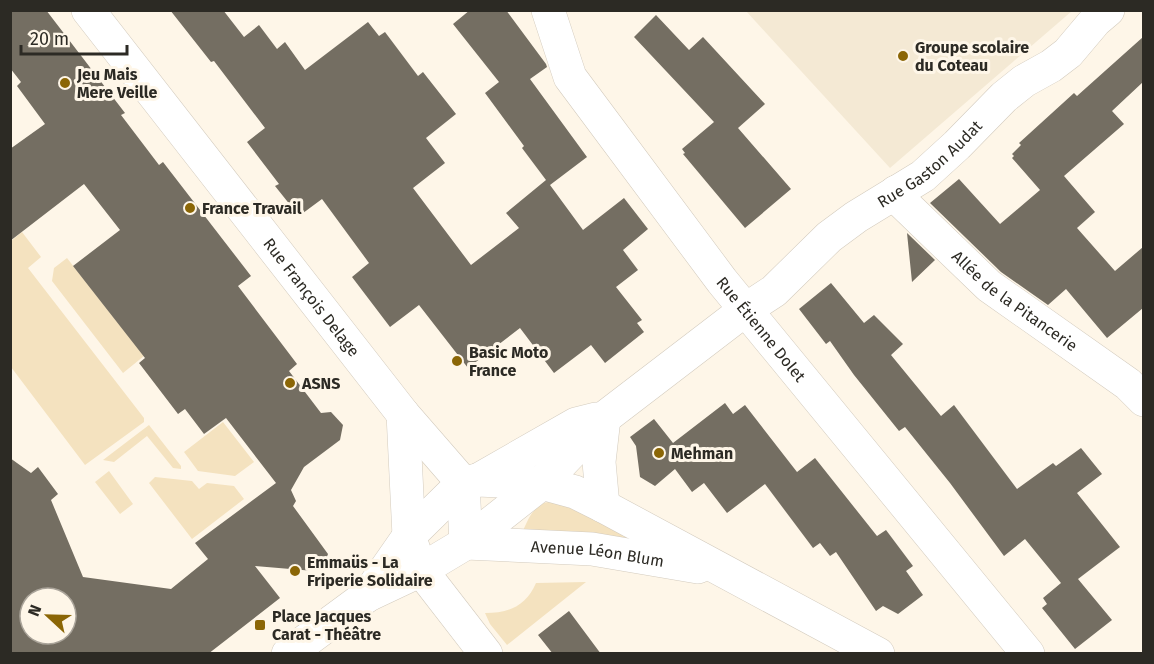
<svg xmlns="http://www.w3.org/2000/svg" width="1154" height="664" font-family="'Fira Sans',sans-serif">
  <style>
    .built { fill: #f4e9d4 }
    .green { fill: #f4e2bf }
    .building { fill: #746e62; fill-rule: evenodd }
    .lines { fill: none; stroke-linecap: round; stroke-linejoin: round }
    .minor-casing { stroke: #d3cbbe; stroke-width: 34 }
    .secondary-casing { stroke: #d3cbbe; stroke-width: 34 }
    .minor { stroke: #fff; stroke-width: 33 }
    .secondary { stroke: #fff; stroke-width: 33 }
    .poi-dot { fill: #8b6606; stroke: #fef6e8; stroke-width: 2 }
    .labels { text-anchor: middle; stroke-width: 6; stroke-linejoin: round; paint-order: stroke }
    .poi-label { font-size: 16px; font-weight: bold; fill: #2c2a24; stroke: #fef6e8; text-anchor: start }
    .street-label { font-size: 16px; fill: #2c2a24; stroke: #fef6e8 }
  </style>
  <rect width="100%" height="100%" fill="#fef6e8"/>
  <!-- built -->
  <path class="built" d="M746,11H1072L890,168Z"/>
  <!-- green -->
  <path class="green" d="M22,232L41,257L28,268L144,418V422L85,465L11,367V241Z
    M67,258L144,356L123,373L52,281L54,268Z
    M223,422L254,462L235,476L198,471L184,452Z
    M149,425L181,466V469L173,468L147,436L114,462L103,460Z
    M109,471L133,504L120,514L95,482Z
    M155,477L192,481L199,489L207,483L234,486L244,499L192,539L149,483Z
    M549,502L565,506L659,544L523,531C528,519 535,503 549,502Z
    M586,582L507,645L490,624L485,613C509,613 526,606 536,583Z"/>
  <!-- building -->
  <path class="building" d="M10,10H46L125,113L121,115L159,165L163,162L251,276L238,286L297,364L289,371L321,413L331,412L343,425L340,440L304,467L291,490L296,501L293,506L328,554L325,562L314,571L255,566L280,598L208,654H10V458L31,473L38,467L58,494L51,500L83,577L171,589L208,559L195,543L276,483L226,418L204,434L185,409L178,414L139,363L145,358L73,266L120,230L84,184L10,241V149L45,124L17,86L21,82L10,68ZM30,598H66V634H30Z
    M170,10H223L244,37L259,25L277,49L285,42L305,70L368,22L379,36L385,32L418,76L423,72L456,114L426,138L445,163L413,188L471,265L519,228L506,213L546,180L522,148L524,146L485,93L499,82L453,24L470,10H506L546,64L547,67L530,79L587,157L550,185L583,230L624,198L648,229L623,250L638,270L616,287L642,320L637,323L644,332L605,363L591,345L554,373L520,328L468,368L419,305L390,327L352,277L369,263L322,199L299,216L275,186L279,184L247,142L265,128L214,61L211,62Z
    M656,15L689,50L703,37L765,104L738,128L791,189L745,228L683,154L685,153L682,149L714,122L634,37Z
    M1143,37V82L1112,111L1124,124L1064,176L1095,212L1077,228L1115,271L1143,247V308L1107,338L1066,289L1048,305L1001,272L930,203L959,179L1000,224L1040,190L1012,158L1014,156L1012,154L1021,145L1019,143L1074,93L1077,96Z
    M907,233L935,260L912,282Z
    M831,283L864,323L874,315L903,344L891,355L941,416L954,405L1017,489L1053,463L1056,466L1081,448L1102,474L1077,493L1120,547L1078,579L1112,620L1075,649L1042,608L1047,604L1043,598L1061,583L1025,539L1004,556L950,483L905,427L899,431L854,375L830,341L826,344L799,309Z
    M725,403L733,414L745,405L797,472L815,458L877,536L886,530L913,566L906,571L923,595L898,614L883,606L876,611L836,552L830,556L820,543L813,548L765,484L727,513L704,483L692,492L675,469L655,486L640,477L636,446L630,437L654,419L673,443Z
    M569,611L601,654H553L538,635Z"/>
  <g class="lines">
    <!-- minor casing -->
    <g class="minor-casing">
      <g id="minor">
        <path id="s1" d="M88,10L403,414L463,483L466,543"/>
        <path id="s2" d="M548,10L570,77L722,281L1028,654"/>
        <path id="s3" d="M896,192L904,204L989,286L1128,384L1144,400"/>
        <path d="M403,414L409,536L421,570L486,654"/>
        <path d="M478,480L576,424L596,419"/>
        <path id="s4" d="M542,483L604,418L745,310L774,291L829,237L856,217L923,176L957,145L1004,97L1024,81L1051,66L1068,53L1095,21L1108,10"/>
        <path d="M603,506L599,462L604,418"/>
      </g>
    </g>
    <!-- secondary casing -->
    <g class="secondary-casing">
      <g id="secondary">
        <path id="s5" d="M466,543L592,549L698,567"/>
        <path d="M368,595L409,536L463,483L478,480L542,483L575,492L603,506L878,654"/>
        <path d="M288,654L368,595L421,570L466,543L542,483"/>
      </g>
    </g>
    <!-- minor -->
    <use href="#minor" class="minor"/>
    <!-- secondary -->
    <use href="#secondary" class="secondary"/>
  </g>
  <!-- markers -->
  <g class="poi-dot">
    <circle cx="903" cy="56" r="6"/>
    <circle cx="65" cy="83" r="6"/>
    <circle cx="190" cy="208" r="6"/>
    <circle cx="457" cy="361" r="6"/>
    <circle cx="290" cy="383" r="6"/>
    <circle cx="659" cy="453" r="6"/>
    <circle cx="295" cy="571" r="6"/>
    <rect x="254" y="619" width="12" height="12" rx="3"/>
  </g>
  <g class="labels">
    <!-- poi labels -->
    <g class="poi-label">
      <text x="915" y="53">Groupe scolaire<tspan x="915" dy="18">du Coteau</tspan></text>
      <text x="77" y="80">Jeu Mais<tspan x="77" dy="18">Mere Veille</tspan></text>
      <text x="202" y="214">France Travail</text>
      <text x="469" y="358">Basic Moto<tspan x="469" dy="18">France</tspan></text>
      <text x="302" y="389">ASNS</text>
      <text x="671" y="459">Mehman</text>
      <text x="307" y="568">Emmaüs - La<tspan x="307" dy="18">Friperie Solidaire</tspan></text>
      <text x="272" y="622">Place Jacques<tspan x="272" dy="18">Carat - Théâtre</tspan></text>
    </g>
    <!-- street labels -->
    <g class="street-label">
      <text dy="6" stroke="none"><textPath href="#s4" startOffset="504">Rue Gaston Audat</textPath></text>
      <text dy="6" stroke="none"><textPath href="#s1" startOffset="364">Rue François Delage</textPath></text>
      <text dy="6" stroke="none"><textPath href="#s3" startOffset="162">Allée de la Pitancerie</textPath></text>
      <text dy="6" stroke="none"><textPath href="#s2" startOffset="387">Rue Étienne Dolet</textPath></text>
      <text dy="6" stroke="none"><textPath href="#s5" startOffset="132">Avenue Léon Blum</textPath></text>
    </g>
  </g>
  <!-- border -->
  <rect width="1154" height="664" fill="none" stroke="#2c2a24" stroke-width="24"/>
  <!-- north arrow -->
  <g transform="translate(48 616) rotate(292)"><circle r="28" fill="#fef6e8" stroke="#aaa49a" stroke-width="1.5"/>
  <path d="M0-4.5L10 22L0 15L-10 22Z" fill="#8b6606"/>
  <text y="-9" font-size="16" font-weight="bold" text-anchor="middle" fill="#2c2a24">N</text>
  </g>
  <!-- scale -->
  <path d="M21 45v9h106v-9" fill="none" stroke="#2c2a24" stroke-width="3"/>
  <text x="30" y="45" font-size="18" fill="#2c2a24" stroke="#fef6e8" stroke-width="4.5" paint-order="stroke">20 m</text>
</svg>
